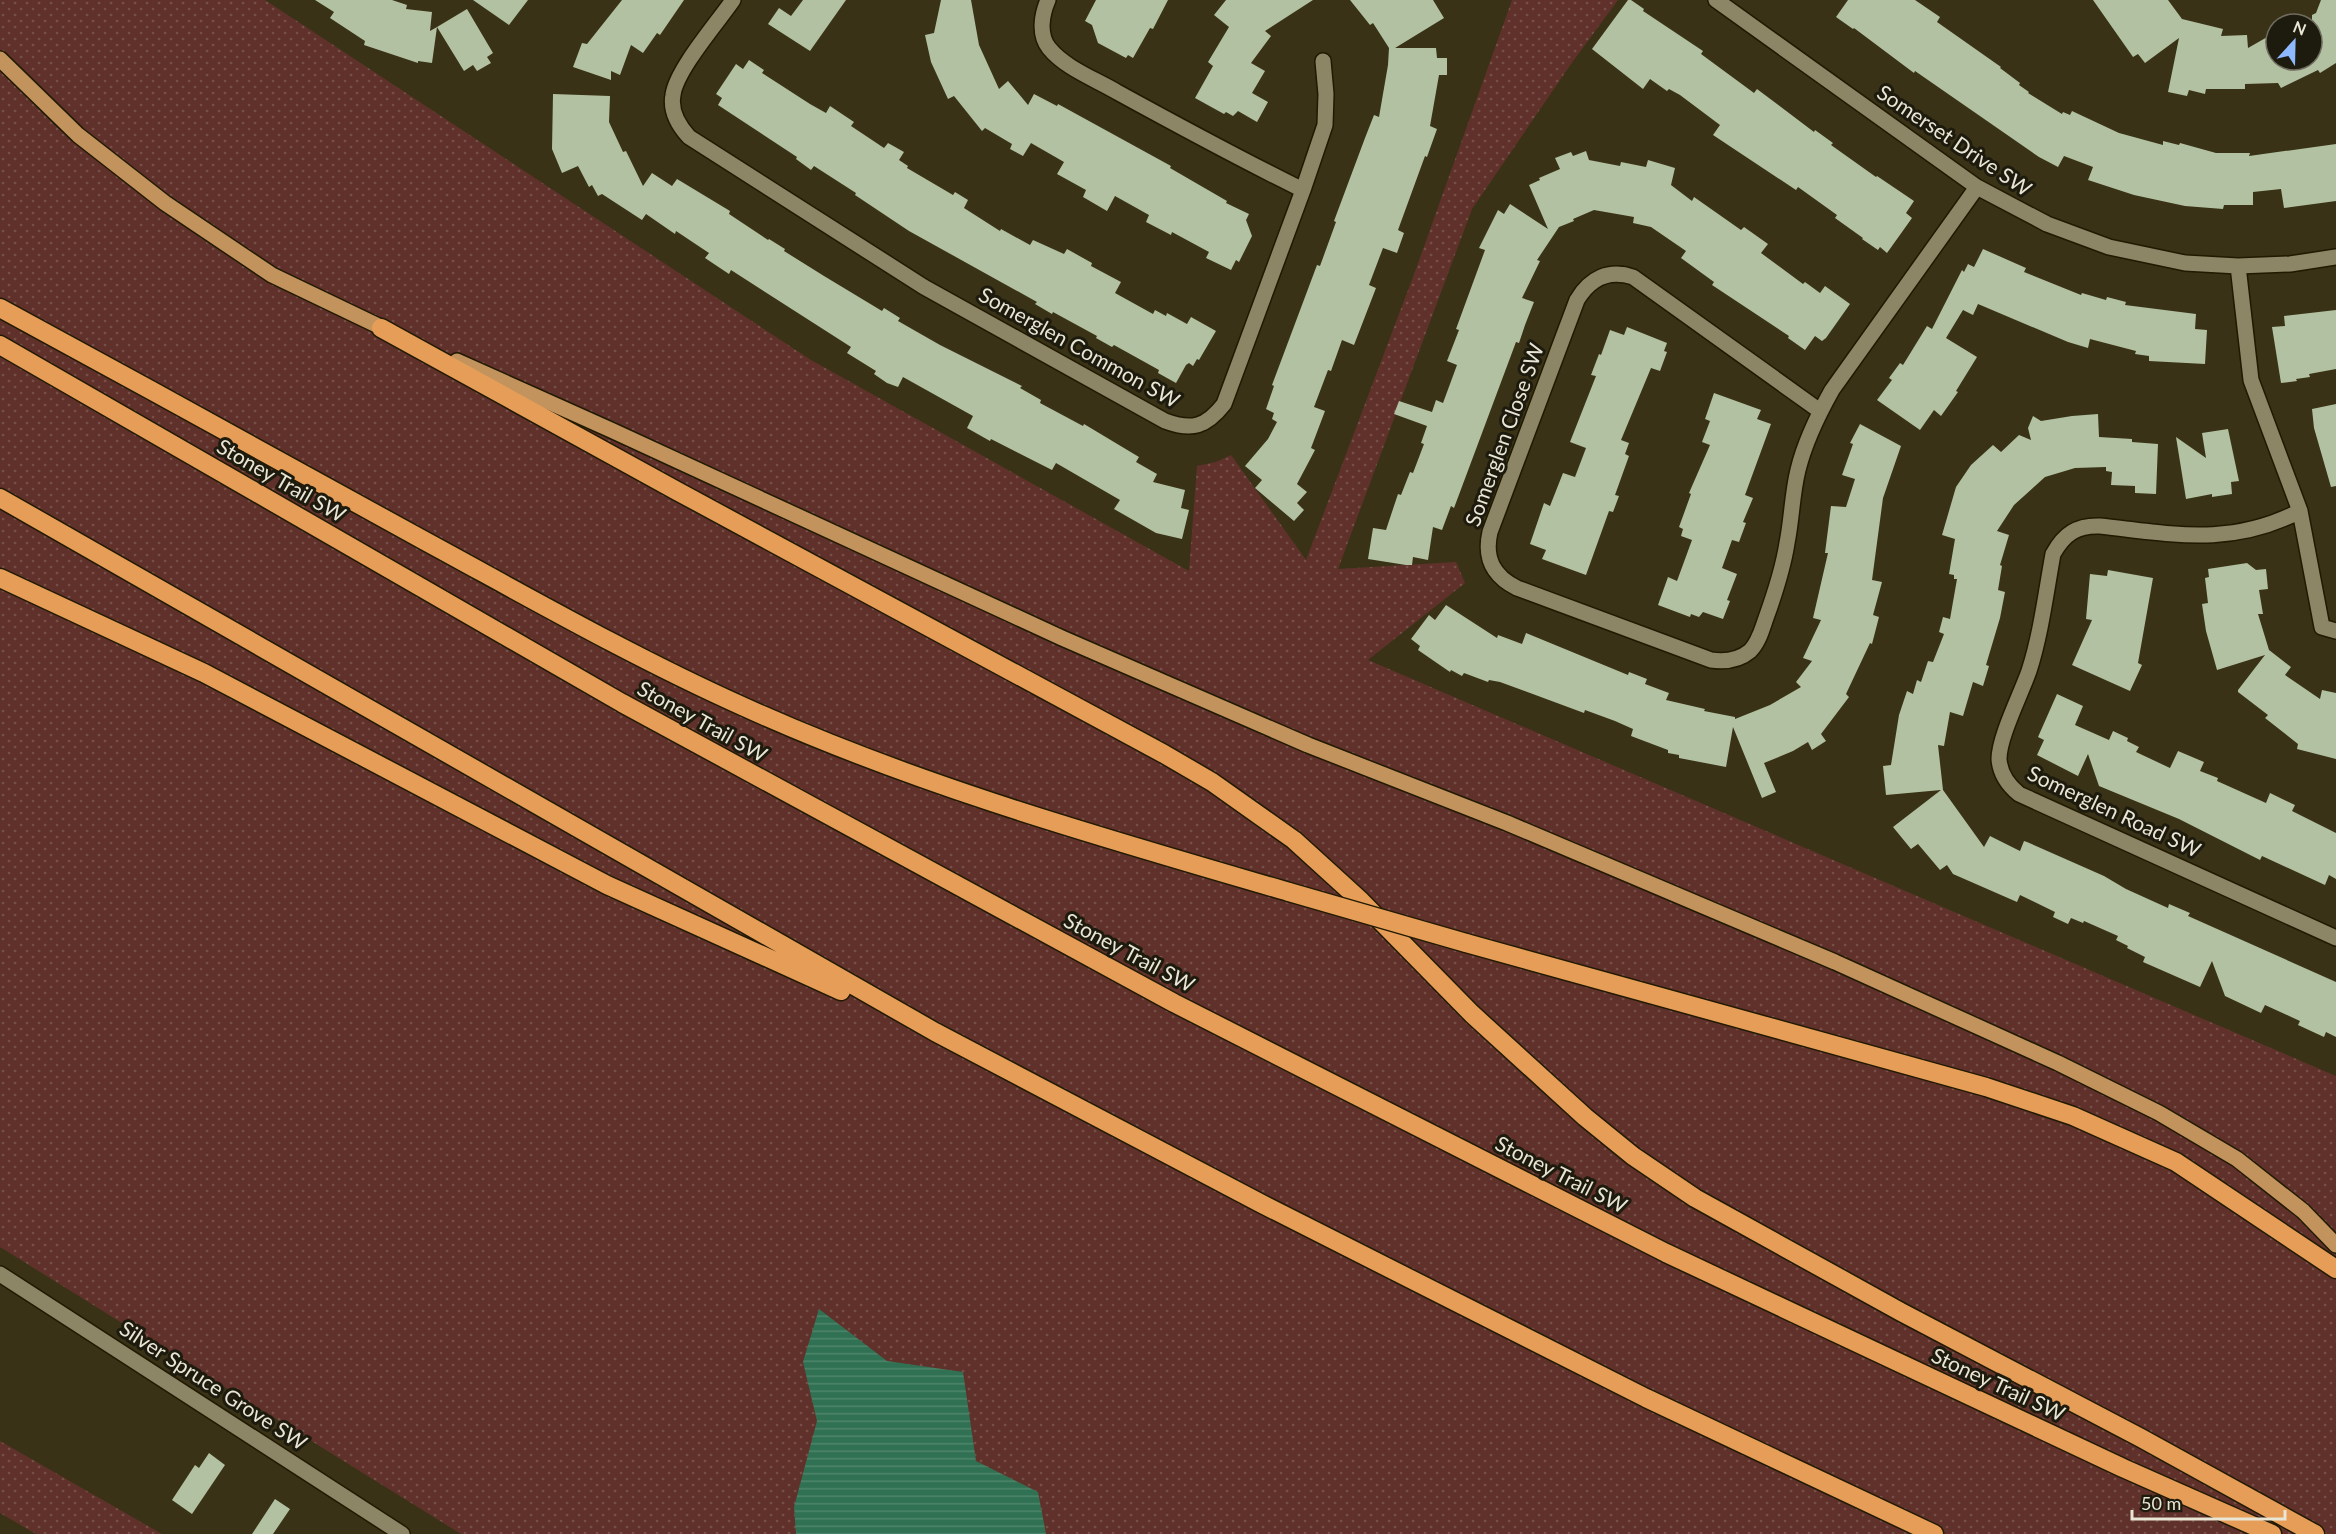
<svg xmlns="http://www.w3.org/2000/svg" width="2336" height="1534" font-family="Lato,sans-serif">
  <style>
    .grass { fill: url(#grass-dots) }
    .water { fill: url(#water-rules) }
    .building { fill: #b2c1a2 }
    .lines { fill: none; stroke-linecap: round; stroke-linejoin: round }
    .minor-casing { stroke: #211a00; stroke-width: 18 }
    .major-casing { stroke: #211a00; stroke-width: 18 }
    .highway-casing { stroke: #211a00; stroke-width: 21 }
    .minor { stroke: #8c8566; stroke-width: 15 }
    .major { stroke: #c2935d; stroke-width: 15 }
    .highway { stroke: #e69d57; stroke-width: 18 }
    .highway-bridge-casing { stroke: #211a00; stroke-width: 21; stroke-linecap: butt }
    .highway-bridge { stroke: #e69d57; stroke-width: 18 }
    .labels { text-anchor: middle; stroke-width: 6; stroke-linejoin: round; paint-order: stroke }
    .street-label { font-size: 21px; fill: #eae6d5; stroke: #1d1a0e }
  </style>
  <defs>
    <pattern id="grass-dots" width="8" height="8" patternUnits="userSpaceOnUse" patternTransform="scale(1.5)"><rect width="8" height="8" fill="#5f312a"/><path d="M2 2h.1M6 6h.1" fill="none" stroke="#764f48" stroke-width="1.8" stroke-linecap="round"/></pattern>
    <pattern id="water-rules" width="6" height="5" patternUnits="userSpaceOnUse" patternTransform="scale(1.5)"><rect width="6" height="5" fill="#317153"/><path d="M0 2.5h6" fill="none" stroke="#4f856b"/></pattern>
  </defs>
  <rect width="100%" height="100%" fill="#393216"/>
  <!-- grass -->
  <path class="grass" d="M0,0H265L811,360L1189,571L1197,466L1216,462L1231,455L1306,560L1416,269L1512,0H1618L1571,64L1472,209L1338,569L1456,562L1465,583L1368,660L2336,1076V1534H461L0,1247Z
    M0,1441L162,1534H36L0,1513Z"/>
  <!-- water -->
  <path class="water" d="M819,1309L887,1361L963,1372L976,1461L1038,1492L1046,1534H796L794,1507L817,1421L803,1362Z"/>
  <!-- building -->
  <path class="building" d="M315,0H392L407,5L406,9L432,12L430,31L437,27L432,63L418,61V63L364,45L365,41L330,18L334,12Z
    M473,0H528L509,25Z
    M622,0H684L660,35L657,33L643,53L631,45L620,75L611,71V80L573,67L582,43L587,44Z
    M803,0H846L810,51L768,24L779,8L791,16Z
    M941,0H971L979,45L999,89L1008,81L1028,105L1034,94L1057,106L1058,104L1171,166L1170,168L1227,201L1226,203L1249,214L1246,220L1252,236L1239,262L1236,260L1231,270L1206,258L1209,252L1172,232L1171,235L1146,222L1149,215L1115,196L1107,211L1083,197L1086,190L1057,174L1064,162L1031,143L1023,156L1010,149L1012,144L985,128L982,131L954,96L948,99L931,62L925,35L934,33Z
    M1096,0H1168L1153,29L1150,28L1133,58L1128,55L1126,58L1098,43L1092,25L1085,21Z
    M1226,0H1313L1265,31L1271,36L1251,63L1265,71L1252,93L1268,102L1257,122L1238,111L1233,116L1226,112L1224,114L1195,98L1213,66L1208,62L1229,27L1214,15Z
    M1350,0H1433L1444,18L1395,48H1436L1437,58H1447V75H1439L1430,126L1437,129L1427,157L1425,156L1398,230L1404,233L1397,253L1383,248L1369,285L1376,288L1354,345L1342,340L1331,371L1328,370L1314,407L1325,411L1311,448L1315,450L1297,484L1307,492L1297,503L1304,510L1294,521L1255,488L1262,480L1245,466L1268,439L1277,422L1272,419L1274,413L1266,409L1274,386L1272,385L1317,265L1320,266L1336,222L1334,221L1365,138L1374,115L1379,117L1388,65L1389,48L1373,23L1370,25Z
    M1628,0H1631L1644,9L1643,11L1703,51L1701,54L1754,93L1757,89L1814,132L1815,130L1833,143L1831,145L1876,177L1877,176L1914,201L1906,213L1912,218L1887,253L1880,247L1878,250L1862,239L1863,238L1835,218L1837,215L1798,187L1796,190L1713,135L1720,125L1680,95L1669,89L1667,91L1650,79L1643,89L1592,49Z
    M1848,0H1915L1940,17L1937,22L2001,67L2000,68L2020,83L2019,85L2029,92L2028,93L2062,114L2063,112L2070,115L2072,111L2119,133L2163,145V141L2179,145L2180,143L2216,153H2250L2249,156L2336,144V201L2284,208L2281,189L2253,192V205H2224L2223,209L2185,206L2134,195L2088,180L2093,167L2064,156L2058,167L2039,157L1915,71L1914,73L1854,28L1853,29L1836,17Z
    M2093,0H2168L2182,19L2223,29L2221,36L2247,35L2248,48L2276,32V60H2312V15L2316,13L2321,0H2336V63L2320,73L2318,70L2281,88L2278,83L2245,84V89H2206L2205,94L2189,90L2187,96L2168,92L2179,38L2145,63L2138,54L2133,57Z
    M467,9L493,53L487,57L491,63L477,71L473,65L464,71L437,27Z
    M749,60L764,70L762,73L810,104L826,113L830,106L854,122L851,126L884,148L888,143L904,152L899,160L908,166L907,168L953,195L955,192L968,200L964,208L1000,231L1001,229L1030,245L1033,240L1064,254L1067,249L1092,263L1091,266L1121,282L1115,293L1153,314L1155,310L1166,316L1167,313L1187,324L1191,317L1216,331L1199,360L1197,359L1193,366L1189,363L1186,365L1176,383L1158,373L1159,370L1114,345L1112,347L1096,338L1097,336L1053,312L1052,314L1035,304L1037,302L909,231L855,195L856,193L814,166L811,170L796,159L797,157L718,105L722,98L716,94L736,64L743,69Z
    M553,94L610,96L609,122L623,152L626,151L643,186L652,173L672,186L677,179L730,211L729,214L768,240L769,239L785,249L784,251L824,276L882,311L884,308L900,318L898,321L940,345L1022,386L1020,388L1041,400L1040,403L1083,426L1084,424L1139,457L1136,462L1157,474L1153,482L1185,490L1181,508L1189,510L1182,539L1156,533L1114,509L1120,500L1056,463L1052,470L991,439L990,441L967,428L973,416L903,377L898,387L887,383L874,374L876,371L847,353L851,347L731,270L729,274L705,258L709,253L676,231L675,234L646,214L642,220L602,194L598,196L592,185L589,187L578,166L562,173L552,149Z
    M1586,151L1589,160L1620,166L1621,162L1646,167L1648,160L1675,168L1671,185L1692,201L1694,197L1741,230L1744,227L1768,244L1761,253L1803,284L1805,282L1820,293L1825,286L1850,304L1826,338L1822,341L1815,336L1805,350L1788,338L1789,336L1712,285L1714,282L1681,258L1686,251L1651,227L1633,223L1634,217L1594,210L1573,219L1574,221L1559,227L1537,260L1540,261L1522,298L1534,302L1525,325L1519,343L1516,342L1454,508L1451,506L1442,530L1433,527L1428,560L1413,557L1412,565H1406L1368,559L1373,528L1386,530L1398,494L1401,495L1410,472L1413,473L1424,444L1421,443L1427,426L1394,414L1399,401L1432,412L1436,400L1443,403L1457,365L1447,361L1459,330L1456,329L1485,250L1479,248L1498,210L1504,214L1510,204L1548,229L1529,185L1540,180L1539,178L1560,169L1555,158L1571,152L1573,156Z
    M1983,249L2026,268L2024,272L2081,295L2082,293L2106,300L2107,297L2126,302L2125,305L2196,314L2195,329L2207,330L2205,364L2149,361V356L2135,354L2136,351L2090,339L2088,348L2068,342L1978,304L1973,315L1963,310L1946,338L1977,357L1956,391L1958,392L1941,416L1934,410L1920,430L1877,400L1892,380L1889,378L1900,363L1903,365L1927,326L1932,329L1962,270L1964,272L1968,264L1974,267Z
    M2336,310V369L2309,374L2310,377L2296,379L2297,381L2281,383L2272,327L2285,326L2284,316Z
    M1627,327L1667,343L1664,351L1667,352L1660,371L1651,368L1621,440L1629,443L1625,454L1629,456L1615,495L1619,496L1613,512L1609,511L1586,575L1542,559L1546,550L1530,544L1544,503L1550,506L1563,473L1575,477L1586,448L1570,442L1596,376L1591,375L1599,354L1601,355L1610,330L1624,335Z
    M1714,393L1761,410L1757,419L1771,424L1745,495L1753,498L1743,522L1746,523L1739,542L1732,540L1722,568L1737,574L1727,600L1730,601L1723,619L1703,612L1699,617L1691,614L1690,617L1658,605L1668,577L1677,581L1692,540L1681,536L1683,529L1679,527L1691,494L1689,493L1710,445L1702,442L1710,421L1705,419Z
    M2336,404V486L2331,487L2314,428L2312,409Z
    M2098,414L2099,437L2132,439V442L2158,444L2156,494L2135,493V486L2111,485L2112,472L2106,471V467L2075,468L2045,477L2014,505L1997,531L2009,535L2000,565L2002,566L1998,590L2005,592L2000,618L1986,665L1989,666L1983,686L1973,682L1963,716L1950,712L1944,746L1938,745L1943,790L1984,847L1990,836L2020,851L2024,841L2027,842L2104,876L2126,889L2168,908L2169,904L2190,913L2188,916L2336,982V1037L2326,1032L2324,1037L2298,1025L2300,1021L2265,1005L2261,1013L2225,996L2212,961L2200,987L2143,962L2145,957L2127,948L2128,946L2116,940L2118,936L2084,921L2083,923L2071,918L2068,924L2053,917L2055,912L2020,895L2017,902L1953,874L1947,865L1940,870L1918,844L1911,849L1893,827L1941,790L1886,795L1883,766L1891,765L1899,715L1907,691L1913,694L1917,680L1921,682L1928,661L1933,662L1944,634L1939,632L1943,617L1950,619L1957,579H1954V575L1949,574L1955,539L1942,535L1956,487L1971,465L1993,445L2001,452L2019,435L2031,440L2028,428L2033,416L2041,421L2072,416Z
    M1860,424L1901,446L1883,498L1872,580L1882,582L1873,615L1879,617L1872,644L1870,643L1846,694L1849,697L1821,734L1826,741L1812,750L1808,742L1793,751L1764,763L1776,792L1762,798L1733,727L1726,767L1679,758V755L1668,753V750L1631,736L1633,729L1615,721L1585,710L1584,713L1500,682L1489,680L1488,682L1464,673L1462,676L1451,670L1450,672L1418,650L1420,646L1411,639L1429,615L1435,620L1446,605L1497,638L1498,635L1522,644L1526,633L1628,675L1629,672L1647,679L1645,684L1669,693L1666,700L1705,709L1704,711L1735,717V719L1770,705L1801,687L1796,682L1812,661L1803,658L1821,620L1813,618L1828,553H1825L1831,506L1846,507L1855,479L1842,475L1853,444L1850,443Z
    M2228,429L2239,481L2231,482L2232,494L2212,497V494L2186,499L2176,437L2206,458L2202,433Z
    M2247,563L2256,570L2266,569L2268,589L2259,590L2263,614H2258L2269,650L2291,667L2285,675L2320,699L2322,690L2336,693V759L2297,749L2298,744L2265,718L2268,715L2238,692V690L2265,655L2217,670L2206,631L2202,604L2208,603L2205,578L2209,577L2208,569Z
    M2108,570L2153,578L2138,663L2142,665L2130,691L2072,665L2092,620L2086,619L2090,574L2107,576Z
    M2057,694L2083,706L2075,725L2109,740L2113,731L2128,738L2127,741L2139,747L2136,752L2170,768L2178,751L2204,762L2200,771L2218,778L2217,781L2266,803L2270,793L2295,805L2292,811L2336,833V879L2329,875L2325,885L2262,856L2260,860L2179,819L2099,786L2088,754L2078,776L2037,755L2044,740L2038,737Z
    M209,1453L225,1465L192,1514L172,1500L195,1465L199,1468Z
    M275,1499L290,1509L273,1534H252Z"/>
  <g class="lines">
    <!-- minor casing -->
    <g class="minor-casing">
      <path id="minor" d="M733,0C718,22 676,70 673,95C670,111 678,125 689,137L924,287L1165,421C1192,431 1206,427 1224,404L1303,190C1240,159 1179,126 1117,92C1095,79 1065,68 1049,48C1038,34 1042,14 1048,0
        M1716,0L1977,187L2047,224L2109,247L2185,263L2238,266L2290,264L2336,257
        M1303,190L1325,125L1326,94L1323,61
        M2238,266L2251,380L2300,511L2322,627L2336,631
        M1820,411L1633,277C1609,269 1590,278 1577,300L1490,532C1484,558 1493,576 1517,588L1711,660C1725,662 1738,661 1750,651C1759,642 1762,629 1766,618C1775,593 1783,569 1787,543C1792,518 1792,494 1798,470C1805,441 1818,415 1832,390L1977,187
        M2300,511C2231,547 2173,534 2100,526C2077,525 2064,534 2053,554C2046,592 2041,634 2029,671C2021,694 1999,737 1999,759C2000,774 2008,785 2019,794L2336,938
        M0,1274L402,1534"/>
    </g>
    <!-- major casing -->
    <g class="major-casing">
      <path id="major" d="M0,59L78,135L165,203L272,275L391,332
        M457,361L611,430L1062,638L1308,745L1507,823L1835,962L2058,1063L2159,1113L2237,1159L2303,1211L2336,1245"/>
    </g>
    <!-- highway casing -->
    <g class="highway-casing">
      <path id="highway" d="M0,308C142,385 284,463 425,541C530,598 633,657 742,706C918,786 1104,838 1289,892
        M381,328L677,491L1164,754L1212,782L1294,840L1361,901L1472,1014L1585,1117L1633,1156L1695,1198L1901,1312L2141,1438L2315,1534
        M0,345L622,703L1174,1003L1666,1253L2123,1468L2272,1534
        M0,498L935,1032L1262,1204L1646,1398L1934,1534
        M0,578L204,673L607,885L841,991
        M1466,943L1986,1087L2073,1116L2176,1162L2336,1269"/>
    </g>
    <!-- minor -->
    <use href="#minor" class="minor"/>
    <!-- major -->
    <use href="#major" class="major"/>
    <!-- highway -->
    <use href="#highway" class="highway"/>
    <!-- highway-bridge casing -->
    <g class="highway-bridge-casing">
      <path id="highway-bridge" d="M1289,892L1466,943"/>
    </g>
    <!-- highway-bridge -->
    <use href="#highway-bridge" class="highway-bridge"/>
  </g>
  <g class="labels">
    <!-- street labels -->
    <g class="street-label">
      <text transform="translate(1954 141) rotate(34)" y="7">Somerset Drive SW</text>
      <text transform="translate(1079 348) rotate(29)" y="7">Somerglen Common SW</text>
      <text transform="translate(1505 435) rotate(-70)" y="7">Somerglen Close SW</text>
      <text transform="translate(281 481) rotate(30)" y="7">Stoney Trail SW</text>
      <text transform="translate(702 722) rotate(29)" y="7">Stoney Trail SW</text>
      <text transform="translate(2114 812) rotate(25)" y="7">Somerglen Road SW</text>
      <text transform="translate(1129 953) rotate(28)" y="7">Stoney Trail SW</text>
      <text transform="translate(1561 1175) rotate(27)" y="7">Stoney Trail SW</text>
      <text transform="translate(1998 1385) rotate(25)" y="7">Stoney Trail SW</text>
      <text transform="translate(213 1386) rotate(33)" y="7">Silver Spruce Grove SW</text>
    </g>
  </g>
  <!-- north arrow -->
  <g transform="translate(2294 42) rotate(22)"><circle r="28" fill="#1d1a0e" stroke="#6f6c5e" stroke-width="1.5"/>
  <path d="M0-4.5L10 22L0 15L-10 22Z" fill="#8eb9fc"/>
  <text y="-9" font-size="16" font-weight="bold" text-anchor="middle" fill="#eae6d5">N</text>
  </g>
  <!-- scale -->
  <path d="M2132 1510v9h153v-9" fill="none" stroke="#eae6d5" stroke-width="3"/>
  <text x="2141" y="1510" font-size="18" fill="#eae6d5" stroke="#1d1a0e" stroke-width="4.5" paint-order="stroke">50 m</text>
</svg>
